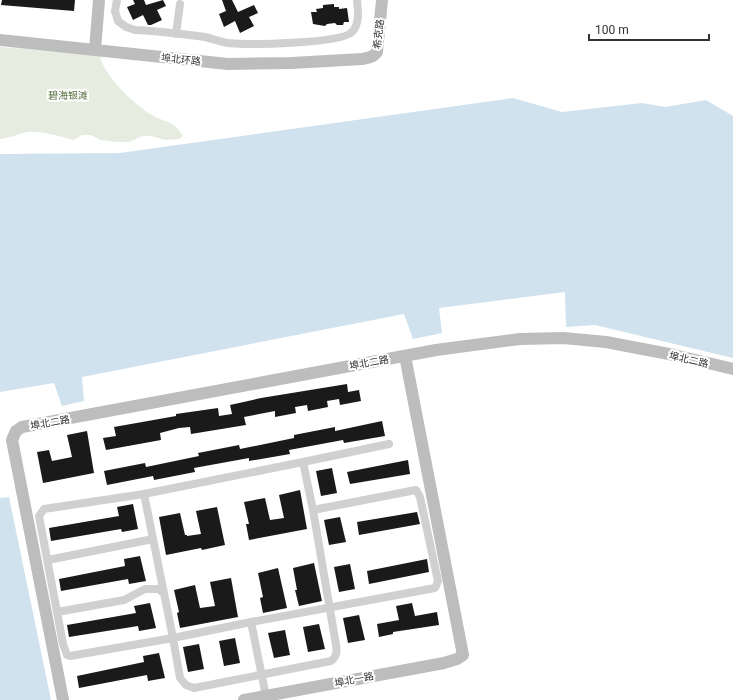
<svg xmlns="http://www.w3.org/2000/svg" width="733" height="700" font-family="Roboto,'Noto Sans SC',sans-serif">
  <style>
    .green { fill: #e6ecdf }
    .water { fill: #cfe2ee }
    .building { fill: #1a1a1a }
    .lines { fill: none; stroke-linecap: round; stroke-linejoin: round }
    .street { stroke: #d0d0d0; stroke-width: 8 }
    .secondary { stroke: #bdbdbd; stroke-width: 12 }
    .labels { text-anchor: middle; stroke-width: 4; stroke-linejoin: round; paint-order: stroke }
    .street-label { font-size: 10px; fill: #333; stroke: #fff }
    .park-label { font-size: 10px; fill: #56703f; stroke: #fff }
  </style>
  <rect width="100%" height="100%" fill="#fff"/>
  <!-- green -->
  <path class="green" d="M0,47L100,55C102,74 134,104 150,114C164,123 173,119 183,136L179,139L165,140L151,136H142L129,142H116L100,140L91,135H82L73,140C58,136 43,131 27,132C18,134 10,138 0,139Z"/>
  <!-- water -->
  <path class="water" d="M513,98L562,112L642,103L665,107L706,100L733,116V358L595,325L566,327L565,292L439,308L442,333L413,339L404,314L82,377L84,401L62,406L54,383L0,392V154L120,153Z
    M9,497L51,700H0V498Z"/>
  <!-- building -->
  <path class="building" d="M2,0H75L74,11L1,5Z
    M133,0H144L146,5L163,0L166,6L157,10L162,20L151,25H148L143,15L133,20L127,7L135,4Z
    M222,0H232L238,12L254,5L258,13L249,17L254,26L240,33L235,21L224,27L219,14L226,11Z
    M334,4V7H339V9L347,8L349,22H344L343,25H337L335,23L327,24L325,26L313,24L311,12H317L316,9L323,8V5Z
    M347,384L348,392L359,390L361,401L340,405L339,399L327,401L328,407L308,411L307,405L295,407L296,413L275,417V411L244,417L246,425L191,434L190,427L179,428L160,433L161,440L106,450L103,438L116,436L114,427L176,416V414L218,408L219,416L232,414L230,405L261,398Z
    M382,421L385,436L344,443L343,440L289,450L290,454L249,461V458L194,468L195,472L154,480L153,476L107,485L104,471L145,463L146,467L199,456L198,453L239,445L240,449L294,438V435L335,427V431Z
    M87,431L94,473L43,483L37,452L49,450L52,461L72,457L67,435Z
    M408,460L410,474L350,484L347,472Z
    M332,468L337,493L321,496L316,471Z
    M300,490L307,529L249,540L246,524H249L244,502L265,498L270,520L284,518L279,495Z
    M133,504L138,529L122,532L121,529L51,541L49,528L119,516L117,507Z
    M217,507L225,545L202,550L201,548L166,555L159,517L180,513L185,535H187V536L201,534L196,511Z
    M417,512L420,524L359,535L357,522Z
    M340,517L346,542L329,545L324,520Z
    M140,556L146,581L129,584L128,579L61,591L59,579L125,566L124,559Z
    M427,559L429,572L369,584L367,571Z
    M314,563L322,601L299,606L295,590H297L293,568Z
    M350,564L355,589L339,592L334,567Z
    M278,568L287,608L263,613L260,598L263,597L258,573Z
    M231,578L238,617L180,628L177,613L179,612L174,590L195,585L200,608L215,606L210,582Z
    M150,603L156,628L139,631L138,626L69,637L67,625L136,613L134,606Z
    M412,603L415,616L437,612L439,625L393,632V634L379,637L377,624L399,620L396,606Z
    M359,615L365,640L348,643L343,618Z
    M319,624L325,649L308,652L303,627Z
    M285,630L290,655L274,658L268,633Z
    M235,638L240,663L224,666L219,641Z
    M199,644L204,669L188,672L183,647Z
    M159,653L165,678L148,681L147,675L79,688L77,676L144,662L143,656Z"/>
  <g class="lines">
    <!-- street -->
    <path class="street" d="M117,0L115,11L118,21L126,27L135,30C158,31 182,34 205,37C213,39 220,42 228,43C248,45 340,44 352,32C360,24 358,10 357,0
      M176,34L180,4
      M303,462L389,444
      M144,494L44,509L39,516L63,644L67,655L70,656L173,638L180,678L186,685L194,688L331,661C337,656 337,652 336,645L313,510L303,462L144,494L173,638L251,622
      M48,560L153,539
      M57,612L124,600L145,589H159L164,594
      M266,696L251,622L435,588L438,581L420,497L416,490L313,510"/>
    <!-- secondary -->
    <path class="secondary" d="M0,40L228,64L292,63L362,59C368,58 374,57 377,52L382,0
      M95,50L99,0
      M63,700L12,440L16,431L22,427L436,350L520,339L563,338L606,342L674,355L733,369
      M244,700L444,663L457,659L463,655L405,356"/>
  </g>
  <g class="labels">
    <!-- street labels -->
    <g class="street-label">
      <text transform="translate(378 34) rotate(-83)" y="4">希克路</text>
      <text transform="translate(181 59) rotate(6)" y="4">埠北环路</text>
      <text transform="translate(689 359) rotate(13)" y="4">埠北二路</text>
      <text transform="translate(369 362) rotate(-10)" y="4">埠北二路</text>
      <text transform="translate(50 422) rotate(-10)" y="4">埠北二路</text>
      <text transform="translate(354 679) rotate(-11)" y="4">埠北一路</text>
    </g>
    <!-- park labels -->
    <g class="park-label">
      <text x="68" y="99">碧海银滩</text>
    </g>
  </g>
  <!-- scale -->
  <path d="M589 34v6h120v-6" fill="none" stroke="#333333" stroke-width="2"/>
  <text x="595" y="34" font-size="12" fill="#333333" stroke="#ffffff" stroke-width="3" paint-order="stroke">100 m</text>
</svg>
